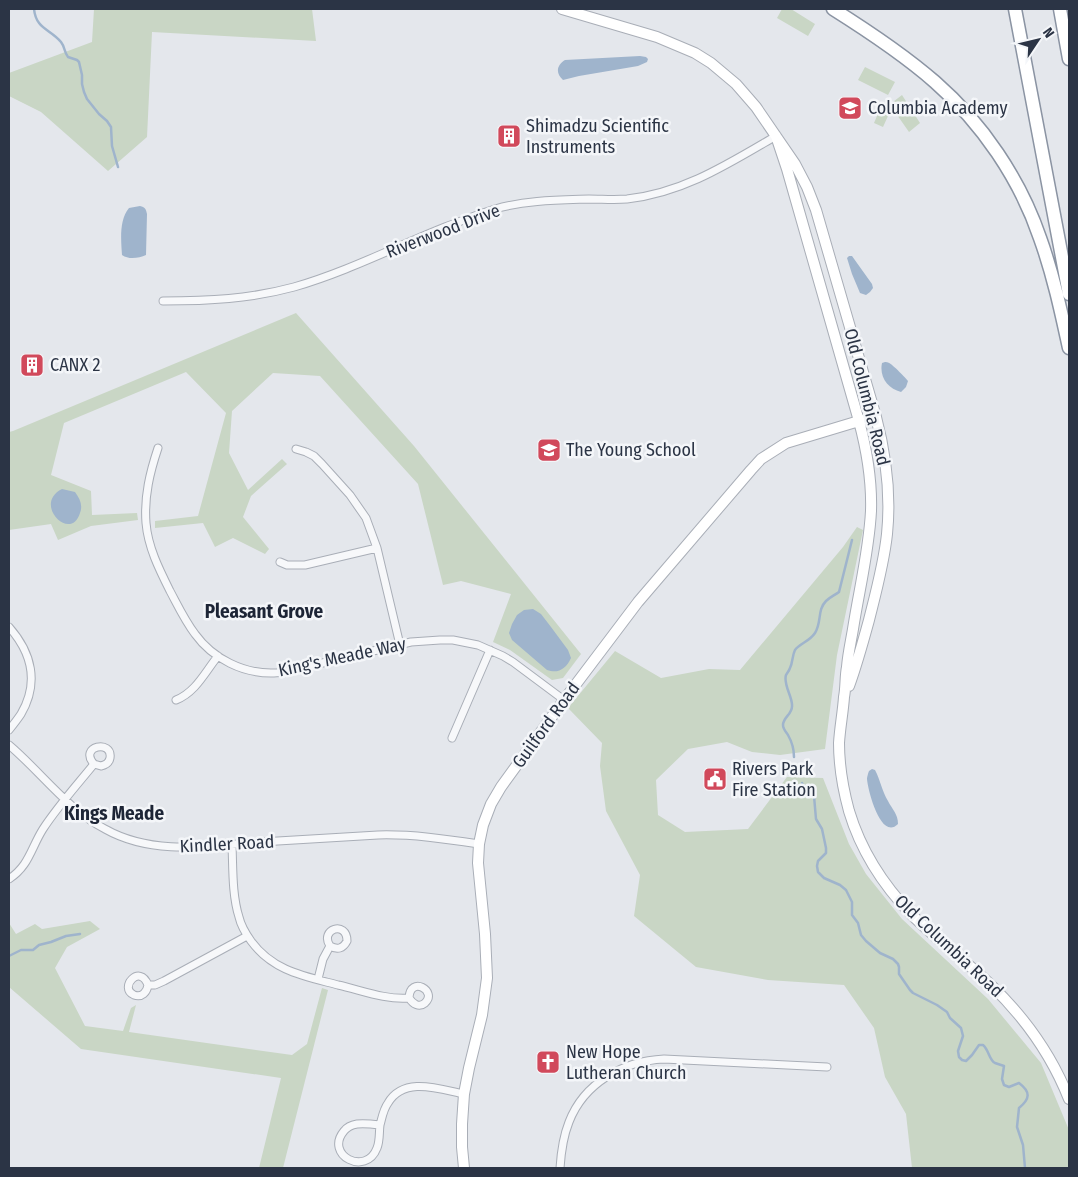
<svg xmlns="http://www.w3.org/2000/svg" width="1078" height="1177" font-family="'Fira Sans Condensed',sans-serif">
  <style>
    .green { fill: #c9d6c5 }
    .water { fill: #9fb4cc }
    .lines { fill: none; stroke-linecap: round; stroke-linejoin: round }
    .stream { stroke: #9fb4cc; stroke-width: 2.5 }
    .street-casing { stroke: #a9aeb7; stroke-width: 9 }
    .secondary-casing { stroke: #a9aeb7; stroke-width: 12 }
    .highway-casing { stroke: #8b94a3; stroke-width: 15 }
    .street { stroke: #f7f8fa; stroke-width: 7 }
    .secondary { stroke: #fff; stroke-width: 10 }
    .highway { stroke: #fff; stroke-width: 12 }
    .labels { text-anchor: middle; stroke-width: 5; stroke-linejoin: round; paint-order: stroke }
    .poi-label { font-size: 18px; fill: #2b3445; stroke: #f4f6f9; text-anchor: start }
    .street-label { font-size: 18px; fill: #2b3445; stroke: #f4f6f9 }
    .neighbourhood-label { font-size: 19px; font-weight: bold; fill: #1d2536; stroke: #f4f6f9 }
  </style>
  <rect width="100%" height="100%" fill="#e4e7ec"/>
  <!-- green -->
  <path class="green" d="M94,9H312L316,41L152,32L147,137L108,171L41,112L9,96V73L92,42Z
    M782,9H791L815,24L808,36L777,18Z
    M865,67L895,82L888,95L858,80Z
    M902,95L920,123L909,132L895,112L888,116L883,127L874,123L883,102L889,105Z
    M296,313L414,446L581,654L563,678L552,680L510,650L493,642L511,594L461,581L443,585L418,484L320,376L273,373L232,411L229,453L248,490L282,459L287,464L251,496L243,517L269,549L265,554L233,538L215,547L203,523L155,528V521L198,516L226,413L186,372L64,423L51,475L91,491L92,515L137,513L138,520L91,526L58,540L51,524L9,530V432L13,431Z
    M857,527L863,530L837,655L825,749L780,755L752,752L727,742L688,749L656,780L658,815L685,832L748,829L787,777L823,778L849,844L866,874L902,919L988,999L1041,1063L1069,1130V1168H912L906,1114L885,1077L874,1028L844,985L768,980L696,967L634,916L640,875L606,811L600,766L602,743L568,708L615,651L661,678L709,669L740,670L843,547Z
    M90,921L100,929L67,947L55,968L85,1026L123,1031L131,1008L136,1005L129,1032L292,1055L307,1044L322,988L328,990L283,1168H259L281,1078L81,1049L9,987V923L16,934L35,924L42,929Z"/>
  <!-- water -->
  <path class="water" d="M640,56L646,57L648,59L647,62L638,66L579,76L563,80C555,73 557,65 565,60Z
    M140,206C145,207 146,209 147,214L146,255C139,258 129,260 122,255C121,240 119,220 129,208Z
    M849,256H852L872,284L873,288L870,292L866,295L860,293L852,274L847,258Z
    M885,362C886,362 888,362 889,363C892,364 907,379 908,381L906,387L901,392C888,389 879,377 882,363Z
    M62,489L75,492C80,499 83,505 80,513C71,543 32,504 62,489Z
    M533,609L541,614L551,627L568,650L571,658C566,669 558,674 547,670L512,640L509,633L512,624L517,615L524,610Z
    M872,769L875,770C880,779 882,791 888,801C892,809 898,814 898,824C881,841 868,791 867,779C867,778 868,773 869,771Z"/>
  <g class="lines">
    <!-- stream -->
    <path class="stream" d="M34,9C36,29 50,29 61,42C65,47 64,52 68,57L77,60L79,62L82,75V84L84,92L87,99L99,114L107,121L111,127L112,146L118,167
      M794,757C794,749 792,742 788,735C786,732 783,729 783,725C783,717 793,714 792,705C792,696 783,684 786,675C787,673 789,671 790,668C793,662 792,656 795,650C800,643 809,642 815,633C822,622 817,610 826,601C830,597 835,595 839,592L852,540
      M802,783L805,789L812,793L814,796L816,819L822,829L826,848V853L818,861L817,866L818,872L824,878L840,885L846,890L852,902V915L858,923L861,935L866,941L880,953L893,959L898,964L899,967V974L910,990L913,993L937,1005L947,1012L950,1018L961,1028L963,1036L958,1051L959,1057L962,1060L966,1061L972,1055L979,1045H983C989,1050 989,1060 995,1063C998,1064 1001,1065 1004,1066L1002,1079L1004,1085L1009,1087L1019,1083C1031,1092 1030,1099 1019,1108L1017,1127L1023,1145L1025,1168
      M9,956L21,950H33L39,945L51,942L66,936L80,934"/>
    <!-- street casing -->
    <g class="street-casing">
      <path id="street" d="M163,301C208,301 250,299 294,287C346,272 395,247 445,227C462,221 478,214 495,209C526,200 558,200 589,199C602,199 614,200 627,199C683,193 728,164 776,136
        M158,448C150,472 144,496 146,523C148,547 159,569 170,591C178,606 185,621 195,634C213,659 244,674 274,673C281,673 287,671 293,670L411,642L440,640H453L478,645L503,656L513,662L564,700
        M296,449L306,452L314,456L322,464L350,495L366,518L377,548L400,645
        M280,562L287,565H305L377,548
        M9,627C32,653 39,683 21,714C17,720 13,725 9,730
        M176,700C196,692 205,672 218,656
        M452,738L490,650
        M9,745C41,772 67,809 105,829C153,856 209,846 261,842C300,840 339,837 378,835C411,834 446,839 479,844
        M232,845C233,868 232,895 239,917C241,926 246,934 251,941C273,971 304,976 338,985C361,990 385,1000 409,998C413,1004 419,1008 425,1003C438,991 410,975 409,998
        M9,879C29,866 31,848 43,829C58,806 77,785 94,764L101,766C106,765 109,763 110,758C113,739 78,746 94,764
        M318,979L323,959L330,946C319,929 347,920 347,941C343,949 337,950 330,946
        M148,985C147,992 142,998 134,995C118,988 140,963 148,985H155L164,981L247,936
        M380,1125C379,1132 380,1141 377,1148C366,1177 324,1155 344,1131C347,1127 351,1125 357,1124C364,1123 372,1124 380,1125C382,1118 383,1110 388,1103C404,1076 439,1089 464,1094
        M560,1168C561,1153 563,1137 569,1122C584,1083 623,1061 664,1059L827,1067"/>
    </g>
    <!-- secondary casing -->
    <g class="secondary-casing">
      <path id="secondary" d="M562,9L657,37L695,53L711,63L736,84L756,107L795,164L807,187L816,210L876,417C886,455 891,495 887,534C884,563 876,592 869,620C863,642 857,664 849,686
        M776,136L787,169L859,421C867,451 872,480 871,511C869,551 859,590 853,629C851,641 848,654 847,667C845,677 846,687 844,697C843,712 840,727 839,743C839,766 843,789 849,811C861,851 883,885 912,915C937,940 966,961 992,986C1025,1018 1052,1056 1069,1099
        M464,1168L462,1147V1124L464,1094L469,1068L482,1015L487,978L485,934L478,863L479,844L483,825L491,804L501,787L564,700L638,602L751,470L761,459L786,443L859,421L876,417"/>
    </g>
    <!-- highway casing -->
    <g class="highway-casing">
      <path id="highway" d="M833,9C868,31 903,54 935,82C982,123 1020,179 1040,238C1053,274 1061,311 1069,348
        M1015,9L1069,294
        M1060,9L1069,59"/>
    </g>
    <!-- street -->
    <use href="#street" class="street"/>
    <!-- secondary -->
    <use href="#secondary" class="secondary"/>
    <!-- highway -->
    <use href="#highway" class="highway"/>
  </g>
  <!-- icons -->
  <defs>
    <g id="school-square" transform="scale(1.25)"><rect x="-9" y="-9" width="18" height="18" rx="4" fill="#d1495b" stroke="#f4f6f9"/><path d="M0-5L7-2L0 1L-7-2ZM-4 1L0 2.5L4 1V4Q0 6-4 4Z" fill="#fff"/></g>
    <g id="building-square" transform="scale(1.25)"><rect x="-9" y="-9" width="18" height="18" rx="4" fill="#d1495b" stroke="#f4f6f9"/><path d="M-4-6H4V6H1V3H-1V6H-4ZM-2.5-4.3h1.7v1.8h-1.7ZM.8-4.3h1.7v1.8H.8ZM-2.5-1h1.7V.8h-1.7ZM.8-1h1.7V.8H.8Z" fill="#fff"/></g>
    <g id="civic-square" transform="scale(1.25)"><rect x="-9" y="-9" width="18" height="18" rx="4" fill="#d1495b" stroke="#f4f6f9"/><path d="M-.6-6.5H3V-4.5H.6V-3L4-1V1h2V6H-6V1h2V-1L-.6-3ZM-1.2 2.5V6h2.4V2.5Z" fill="#fff"/></g>
    <g id="church-square" transform="scale(1.25)"><rect x="-9" y="-9" width="18" height="18" rx="4" fill="#d1495b" stroke="#f4f6f9"/><path d="M-1.2-6h2.4v3.5h3.3v2.4h-3.3V6h-2.4V-.1h-3.3v-2.4h3.3Z" fill="#fff"/></g>
  </defs>
  <g fill-rule="evenodd">
    <use href="#school-square" x="850" y="108"/>
    <use href="#building-square" x="509" y="136"/>
    <use href="#building-square" x="32" y="365"/>
    <use href="#school-square" x="549" y="450"/>
    <use href="#civic-square" x="715" y="779"/>
    <use href="#church-square" x="548" y="1062"/>
  </g>
  <g class="labels">
    <!-- poi labels -->
    <g class="poi-label">
      <text x="868" y="114">Columbia Academy</text>
      <text x="526" y="132">Shimadzu Scientific<tspan x="526" dy="21">Instruments</tspan></text>
      <text x="50" y="371">CANX 2</text>
      <text x="566" y="456">The Young School</text>
      <text x="732" y="775">Rivers Park<tspan x="732" dy="21">Fire Station</tspan></text>
      <text x="566" y="1058">New Hope<tspan x="566" dy="21">Lutheran Church</tspan></text>
    </g>
    <!-- street labels -->
    <g class="street-label">
      <text transform="translate(443 231) rotate(-21)" y="6">Riverwood Drive</text>
      <text transform="translate(867 397) rotate(76)" y="6">Old Columbia Road</text>
      <text transform="translate(342 657) rotate(-12)" y="6">King's Meade Way</text>
      <text transform="translate(546 725) rotate(-54)" y="6">Guilford Road</text>
      <text transform="translate(227 844) rotate(-3)" y="6">Kindler Road</text>
      <text transform="translate(949 946) rotate(43)" y="6">Old Columbia Road</text>
    </g>
    <!-- neighbourhood labels -->
    <g class="neighbourhood-label">
      <text x="264" y="618">Pleasant Grove</text>
      <text x="114" y="820">Kings Meade</text>
    </g>
  </g>
  <!-- border -->
  <rect width="1078" height="1177" fill="none" stroke="#2b3445" stroke-width="20"/>
  <!-- north arrow -->
  <g transform="translate(1038 40) rotate(55)" stroke="#f4f6f9" stroke-width="4" paint-order="stroke">
  <path d="M0-4L9 19L0 12L-9 19Z" fill="#2b3445"/>
  <text y="-8" font-size="14" font-weight="bold" text-anchor="middle" fill="#2b3445">N</text>
  </g>
</svg>
